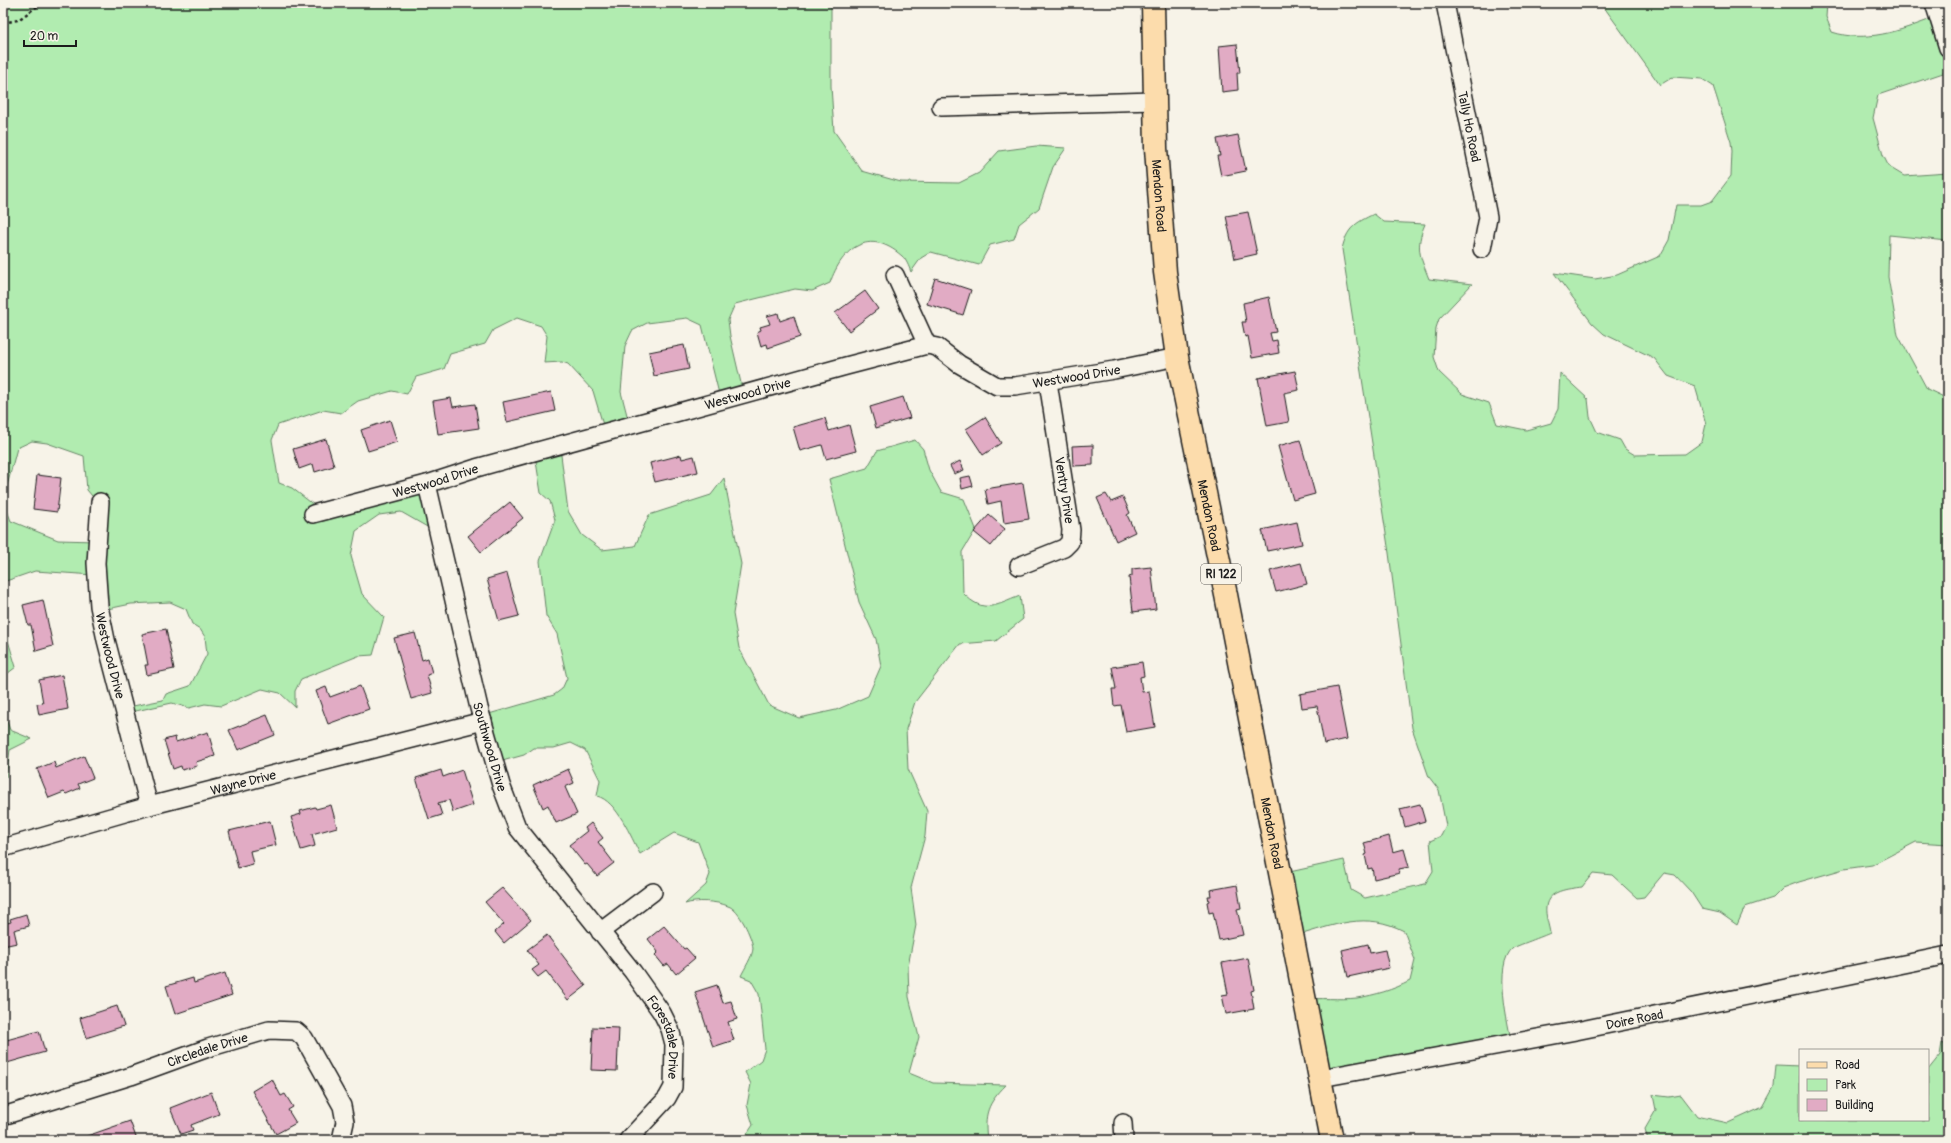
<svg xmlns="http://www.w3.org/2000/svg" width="1951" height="1143" font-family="Pangolin,sans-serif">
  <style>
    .green { fill: #b1ecb0; stroke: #668466; fill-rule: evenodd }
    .building { fill: #e1abc4; stroke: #1c1c1c }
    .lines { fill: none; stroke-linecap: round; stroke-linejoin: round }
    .minor-casing { stroke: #1c1c1c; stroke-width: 20 }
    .major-casing { stroke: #1c1c1c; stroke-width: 25 }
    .path { stroke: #1c1c1c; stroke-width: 2.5; stroke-dasharray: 3 3; stroke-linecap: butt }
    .minor { stroke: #f7f3e8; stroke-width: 17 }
    .major { stroke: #fcdcac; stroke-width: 22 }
    .labels { text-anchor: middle; stroke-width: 4; stroke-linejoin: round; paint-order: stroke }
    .shield { fill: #f7f3e8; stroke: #5e5c59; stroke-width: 1 }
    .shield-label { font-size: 12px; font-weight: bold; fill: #1c1c1c }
    .street-label { font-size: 13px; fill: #1c1c1c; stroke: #f7f3e8 }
  </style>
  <rect width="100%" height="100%" fill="#f7f3e8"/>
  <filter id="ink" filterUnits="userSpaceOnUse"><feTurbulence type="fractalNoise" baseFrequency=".025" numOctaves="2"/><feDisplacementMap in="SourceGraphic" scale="8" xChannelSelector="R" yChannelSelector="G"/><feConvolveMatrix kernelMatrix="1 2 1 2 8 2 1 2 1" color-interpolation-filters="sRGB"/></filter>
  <g filter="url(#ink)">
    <!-- green -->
    <path class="green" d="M3,3H831V86L834,131L862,171L901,182L959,183L979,173L999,151L1036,146L1066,148L1053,167L1039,208L1019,224L1014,239L990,245L979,265L931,252L921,258L911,272C909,267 906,259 902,256C869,227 842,248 830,283L812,291L795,289L735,304L728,320L730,336L744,396L721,402L702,325L687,318L647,323L632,331L625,346L621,392L628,419L603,425L593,391L568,364L562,362L544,363L547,336L541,326L517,318L493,330L485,344L450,354L444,369L416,377L407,394L392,391L358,401L341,413L323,410L278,425L272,440L279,483L292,488L323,512L422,486L436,532L401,512L379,515L356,531L351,556L362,594L384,617L373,655L358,656L301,679L295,691V707L280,693L262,689L221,706L205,704L189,708L172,703L122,714L123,708L163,700L166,694L190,686L207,654L205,637L200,629L192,624L186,609L170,602L131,604L98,611L94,575L35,571L3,582ZM32,441L47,443L84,456L87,490L98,503L96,541L58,540L11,521L5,505L7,486L17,448Z
      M1601,3H1827L1826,17L1832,32C1865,43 1900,31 1931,19L1928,3H1948V74L1946,72L1878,95L1873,118L1883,155L1889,167L1904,176L1948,173V241L1889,235L1888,277L1898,335L1927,389L1948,399V844L1916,842L1872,865L1844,869L1799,882L1783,888L1773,898L1745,907L1737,925L1720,913L1702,909L1691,892L1675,875L1664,873L1644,897L1637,898L1612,875L1593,873L1582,887C1568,889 1548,890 1546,907C1545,915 1549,926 1550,933C1544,936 1516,946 1513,948C1493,965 1508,1023 1512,1045L1330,1083L1302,1000C1320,997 1339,1000 1357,998C1375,995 1393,990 1410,981L1415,960L1404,931C1366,911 1334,925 1296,936L1276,875L1344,860L1351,890L1365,898L1425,884L1433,871L1430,841L1441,836L1446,826L1439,790L1429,777L1412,728L1389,553L1342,249C1347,228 1355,223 1374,214L1384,222L1425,224C1415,248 1420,256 1429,279L1472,284L1439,319L1436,328L1434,357L1439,372L1462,394L1489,403L1497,424L1526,430L1551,423L1558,409L1560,373L1588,399L1590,417L1597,432L1620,440L1625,449L1635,455L1685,454L1702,442L1706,424L1695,386L1668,376L1654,358L1604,334L1592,323L1554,273L1595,279L1617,275L1660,256L1669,240L1676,205H1701L1712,201L1731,176L1732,151L1731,142L1713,86L1702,79L1673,77L1660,85Z
      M915,440L923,449L929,470L941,492L964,499L976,529L962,552L963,593C984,615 996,605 1020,596L1023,619L996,641L960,644L915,702L906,729L908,769L927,811L925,836L911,888L916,925L908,966L909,997L919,1037L909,1073L933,1083L1006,1085C987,1104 984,1114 987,1140H743L753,1125L747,1105L751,1084L745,1072L761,1060L765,1049L759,994L751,980L741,976C744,969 753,956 753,948C752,937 739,909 728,906C716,901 697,900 685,904L706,885L710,874L698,842L674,833L640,854C631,837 617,801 597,796L600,780L585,750L571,743L554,748H534L524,755L495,763L482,716L554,695L562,689L567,678L557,634L546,616L540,561L555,520L550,501L541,493L535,455L548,451L561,455L568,511L582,535L602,550L635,546L649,515L711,495L724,478L741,564L733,614L739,648L769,705L799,718L836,710L868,696L881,666L876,639L859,602L829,479L867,468L877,451Z
      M3,624L16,667L3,677Z
      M3,710L10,730L32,739L10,750L6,777L3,774Z
      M1942,1043L1948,1046V1140H1648L1645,1129L1656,1110L1653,1095L1669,1097L1681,1095L1697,1116L1728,1123L1763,1107L1774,1087L1776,1065L1800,1066V1120H1928V1070L1940,1055Z"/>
    <!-- building -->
    <path class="building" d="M1237,44L1240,73H1237L1238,90L1222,92L1219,46Z
      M1238,135L1246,171L1221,176L1217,156H1220L1217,139Z
      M1248,212L1257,254L1235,259L1226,216Z
      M935,278L971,290L963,315L927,304Z
      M865,291L878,309L849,331L835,313Z
      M1269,297L1276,332L1270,333L1272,341L1277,340L1279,353L1252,358L1248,336L1245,337L1242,322H1246L1243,303Z
      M778,313L780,321L794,316L800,337L768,348L767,344L761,346L757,332L761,330L760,327L770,324L767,316Z
      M684,345L689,369L654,376L649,352Z
      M1295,371L1299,390L1284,393L1289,422L1267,426L1258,378Z
      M551,392L555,411L507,422L503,402Z
      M903,397L910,418L876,428L870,407Z
      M451,398L453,407L475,404L479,428L438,434L433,401Z
      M985,417L1001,443L983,455L966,429Z
      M825,418L829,431L849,425L856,451L826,459L822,445L800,451L793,427Z
      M390,420L397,442L368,451L361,430Z
      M326,439L334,466L315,472L313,464L299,469L293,449Z
      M1300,440L1315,494L1293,500L1278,446Z
      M1093,445V465L1073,466L1072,446Z
      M681,455L682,459L694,456L698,472L655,482L650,463Z
      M960,461L964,470L954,474L950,466Z
      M37,475L61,478L57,512L33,509Z
      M970,476L973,486L962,489L960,478Z
      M1023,483L1029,519L1004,523L1001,501L988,504L985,489Z
      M1106,494L1111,502L1123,497L1130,513L1127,515L1135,532L1116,541L1097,498Z
      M510,502L523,518L481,552L468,536Z
      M989,515L1005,529L991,546L974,532Z
      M1297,522L1302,544L1267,551L1262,530Z
      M1301,563L1307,584L1276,592L1270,571Z
      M1151,567L1156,609L1133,612L1129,577L1132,576V569Z
      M507,573L519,616L499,621L487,579Z
      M43,600L53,646L36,651L31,625H28L23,605Z
      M166,629L174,669L147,675L145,665H148L142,634Z
      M415,633L422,660L428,658L432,673L427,675L432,693L411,699L394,638Z
      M1142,662L1144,676L1140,677L1142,692L1149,691L1155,727L1126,732L1121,705L1114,706L1112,689H1116L1112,667Z
      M62,675L68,709L39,715L37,704L43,703L39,680Z
      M360,686L369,709L328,724L316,691L326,687L330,697Z
      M1337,687L1347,739L1324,744L1317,706L1302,708L1300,694Z
      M267,715L275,735L238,750L229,730Z
      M208,732L215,756L196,762L197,766L182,770L181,766L173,769L164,740L175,737L176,742Z
      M84,756L93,778L78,784L80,788L66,794L64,792L49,798L37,769L54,762L56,768Z
      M568,769L574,783L565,787L577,814L556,823L548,805L543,808L533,785Z
      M441,770L443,777L462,770L473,805L453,812L449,800L438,803L442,815L429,819L416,778Z
      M1420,804L1425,821L1405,827L1400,809Z
      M331,805L337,827L312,834L315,846L301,850L291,817L301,814L300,811L315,807L316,809Z
      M270,821L276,845L250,851L253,864L238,868L229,831Z
      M591,823L603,838L598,842L614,863L597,876L587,864L585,865L569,845L587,831L585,828Z
      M1389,836L1393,852L1404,849L1409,867L1399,869L1400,873L1374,879L1372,868L1368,869L1365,855L1367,854L1364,843Z
      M1237,885L1241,908L1237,909L1243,935L1219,940L1213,912L1209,913L1207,902L1209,901L1208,896H1211L1210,890Z
      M502,888L531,920L504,943L495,932L504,924L485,902Z
      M26,914L29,926L14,930L17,943L3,946V924L11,922L10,919Z
      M664,926L684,949L686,948L695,958L676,974L668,964L664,966L655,955L658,952L648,939Z
      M547,935L586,986L568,1000L546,971L538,977L532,970L539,965L527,950Z
      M1368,944L1370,953L1385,950L1389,968L1348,977L1342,950Z
      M1248,958L1254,990L1251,991L1254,1009L1226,1014L1222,995L1228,994L1222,963Z
      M225,973L232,995L175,1014L166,986L193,978L194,983Z
      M717,985L723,1003L731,1001L737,1019L728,1022L734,1040L713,1047L695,992Z
      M117,1006L124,1026L86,1038L80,1018Z
      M593,1027L619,1028L617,1071L591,1070Z
      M39,1031L45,1052L7,1063L3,1050V1041Z
      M272,1079L281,1096L285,1094L293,1107L288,1110L296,1123L276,1134L252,1091Z
      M211,1092L219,1114L191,1125L193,1130L181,1134L170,1108Z
      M130,1121L137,1140H88L87,1136Z"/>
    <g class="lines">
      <!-- minor casing -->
      <g class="minor-casing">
        <g id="minor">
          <path id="s1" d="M1445,3L1488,217L1482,249"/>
          <path d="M1934,3L1948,48"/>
          <path d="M941,107L1155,101"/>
          <path d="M895,275L927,345"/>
          <path id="s2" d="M427,484L479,708L501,785L517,827L633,972L662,1013L670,1029L674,1044L673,1087L667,1098L628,1140"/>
          <path id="s3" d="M100,502L96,563L99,606L106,640L149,806"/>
          <path id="s4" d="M313,514L427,484L476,468L846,366L927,345L937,347L959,364L997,386H1015L1114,370L1177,357"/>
          <path d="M1019,566L1064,548L1070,542L1071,530L1048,382"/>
          <path id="s5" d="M3,848L149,806L483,721"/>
          <path d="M600,932L653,892"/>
          <path id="s6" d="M1321,1078L1576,1031L1948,955"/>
          <path id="s7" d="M3,1116L131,1076L208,1048L269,1030L296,1031L304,1038L342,1106L345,1122L341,1140"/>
          <path d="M1123,1123L1124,1140"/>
        </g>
      </g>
      <!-- major casing -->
      <g class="major-casing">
        <g id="major">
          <path id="s8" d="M1153,3L1156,148L1165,272L1177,357L1226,595L1332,1140"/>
        </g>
      </g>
      <!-- path -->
      <path class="path" d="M3,23L18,20L42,3"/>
      <!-- minor -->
      <use href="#minor" class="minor"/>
      <!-- major -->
      <use href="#major" class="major"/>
    </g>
  </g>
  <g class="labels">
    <!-- shield labels -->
    <rect class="shield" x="1201" y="564" width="40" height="20" rx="3"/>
    <g class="shield-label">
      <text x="1221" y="578">RI 122</text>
    </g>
    <!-- street labels -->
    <g class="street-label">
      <text dy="5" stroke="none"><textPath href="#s1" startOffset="126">Tally Ho Road</textPath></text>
      <text dy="5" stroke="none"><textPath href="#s8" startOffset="193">Mendon Road</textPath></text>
      <text dy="5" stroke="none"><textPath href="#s4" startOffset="799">Westwood Drive</textPath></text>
      <text dy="5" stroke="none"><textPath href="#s4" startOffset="451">Westwood Drive</textPath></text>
      <text dy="5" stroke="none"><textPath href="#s4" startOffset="127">Westwood Drive</textPath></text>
      <text transform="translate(1065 490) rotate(81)" y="5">Ventry Drive</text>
      <text dy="5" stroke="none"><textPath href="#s8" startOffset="517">Mendon Road</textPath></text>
      <text dy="5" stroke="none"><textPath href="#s3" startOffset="155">Westwood Drive</textPath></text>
      <text dy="5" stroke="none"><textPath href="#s2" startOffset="270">Southwood Drive</textPath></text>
      <text dy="5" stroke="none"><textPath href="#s5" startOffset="249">Wayne Drive</textPath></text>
      <text dy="5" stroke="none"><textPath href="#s8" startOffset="841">Mendon Road</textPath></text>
      <text dy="5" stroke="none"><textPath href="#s6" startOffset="319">Doire Road</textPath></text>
      <text dy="5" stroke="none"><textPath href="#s2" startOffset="615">Forestdale Drive</textPath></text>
      <text dy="5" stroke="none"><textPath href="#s7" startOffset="215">Circledale Drive</textPath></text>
    </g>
  </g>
  <!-- margin -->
  <rect width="1951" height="1143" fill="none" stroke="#f7f3e8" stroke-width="16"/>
  <rect x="8" y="8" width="1935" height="1127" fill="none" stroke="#1c1c1c" stroke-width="1.5" filter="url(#ink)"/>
  <!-- legend -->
  <rect x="1799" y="1049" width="130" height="72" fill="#f7f3e8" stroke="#9f9d96"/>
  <rect x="1807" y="1062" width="20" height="6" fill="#fcdcac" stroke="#9f9d96"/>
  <text x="1835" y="1069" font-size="12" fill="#1c1c1c">Road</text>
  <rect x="1807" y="1079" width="20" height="12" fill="#b1ecb0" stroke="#9f9d96"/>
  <text x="1835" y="1089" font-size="12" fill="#1c1c1c">Park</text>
  <rect x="1807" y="1099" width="20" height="12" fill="#e1abc4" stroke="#9f9d96"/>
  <text x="1835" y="1109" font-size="12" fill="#1c1c1c">Building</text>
  <!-- scale -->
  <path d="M24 40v6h52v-6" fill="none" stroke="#1c1c1c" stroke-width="2"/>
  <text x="30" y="40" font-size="12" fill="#1c1c1c" stroke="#f7f3e8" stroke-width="3" paint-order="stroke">20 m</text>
</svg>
